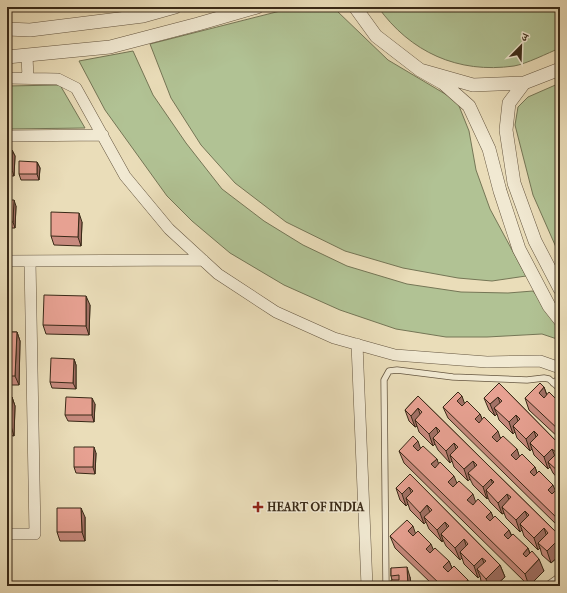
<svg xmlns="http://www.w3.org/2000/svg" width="567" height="593" font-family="'IM FELL French Canon','Noto Serif Devanagari',serif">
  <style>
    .green { fill: #b1c294; stroke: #757656 }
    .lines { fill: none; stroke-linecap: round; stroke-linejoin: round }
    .service-casing { stroke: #655640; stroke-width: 7 }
    .minor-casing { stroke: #655640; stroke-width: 12 }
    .tertiary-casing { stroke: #655640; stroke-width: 14 }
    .service { stroke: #f1e9d2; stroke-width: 5.5 }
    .minor { stroke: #f1e9d2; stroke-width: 11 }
    .tertiary { stroke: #f1e9d2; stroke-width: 13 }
    .wall { fill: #c78a7e; stroke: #392917 }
    .shaded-wall { fill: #a27166; stroke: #392917 }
    .building { fill: #e7a192; stroke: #392917 }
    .poi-dot { fill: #8f2418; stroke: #f1e9d2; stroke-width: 1.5 }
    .labels { text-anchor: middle; stroke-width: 3; stroke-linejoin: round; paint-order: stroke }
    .poi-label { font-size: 12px; font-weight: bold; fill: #392917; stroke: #f1e9d2; text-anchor: start }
  </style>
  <rect width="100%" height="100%" fill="#eaddb9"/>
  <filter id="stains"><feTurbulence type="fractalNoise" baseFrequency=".005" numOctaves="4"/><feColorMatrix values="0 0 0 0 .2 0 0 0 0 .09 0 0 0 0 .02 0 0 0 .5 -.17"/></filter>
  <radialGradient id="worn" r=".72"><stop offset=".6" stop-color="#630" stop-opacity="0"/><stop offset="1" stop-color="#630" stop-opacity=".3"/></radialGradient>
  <!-- green -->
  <path class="green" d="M378,7H560V48C548,53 526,64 514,66C458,74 410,52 378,7Z
    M292,8L337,11L388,60L457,101L469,131L476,170L490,209L526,276L492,281L458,278L403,268L345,251L286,222L235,183L201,145L171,98L150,44Z
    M133,51L153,95L186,143L222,189L264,221L303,245L347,266L407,284L461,292L508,293L533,291L560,327V340L542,334L487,337H446L396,329L340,310L284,285L230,253L192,221L167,196L105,110L79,61Z
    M560,83V254H559L533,195L515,125L518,107L528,97Z
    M60,85L85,128L7,129V86Z"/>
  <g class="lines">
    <!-- service casing -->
    <g class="service-casing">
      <path id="service" d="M553,383L560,378
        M386,586L384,380L389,371L397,370L453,377L527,380L544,378L549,379L560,389
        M546,586L560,576"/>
    </g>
    <!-- minor casing -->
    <g class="minor-casing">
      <path id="minor" d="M27,56L28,78
        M7,78L58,79L76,88L125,176L169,229L218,274L276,312L334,338L395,355L487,362L540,361L560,368
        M7,136L103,135
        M7,261L203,260
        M357,344L367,586
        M7,534H35L30,261"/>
    </g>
    <!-- tertiary casing -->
    <g class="tertiary-casing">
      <path id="tertiary" d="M355,7L376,36L420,70L473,85L524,83L560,69
        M7,29L30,30L143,16L175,7
        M7,57L110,47L198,24L257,7
        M420,70L443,83L469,106L489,149L500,191L519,249L549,306L560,320
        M524,83L509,103L506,130L514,183L535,241L560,289"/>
    </g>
    <!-- service -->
    <use href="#service" class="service"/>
    <!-- minor -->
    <use href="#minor" class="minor"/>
    <!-- tertiary -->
    <use href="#tertiary" class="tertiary"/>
  </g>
  <!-- wall -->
  <path class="wall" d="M7,150H12L15,156L14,176H7Z
    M37,162L40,168L39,180H21L19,174Z
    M7,200L16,206L15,228H7Z
    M82,222L81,246L54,245L51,236Z
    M90,305L89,335L46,334L43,325Z
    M7,332H17L20,341L19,385H7Z
    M74,359L76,365V389L52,388L50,382Z
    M499,383L560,445V481L553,473L550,467L548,469L534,455L532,449L530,451L517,438L515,432L513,434L499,420L497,414L495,416L489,410L484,398Z
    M544,387L547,395L560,403V439L529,410L525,398Z
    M418,396L560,536V555L551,563L542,555L540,548L538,550L524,536L522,530L520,532L506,518L504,513L502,514L490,502L488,498L487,499L473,485L470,479L468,481L454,467L452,461L450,463L438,450L435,444L433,446L419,432L417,426L415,427L409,421L405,410Z
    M7,397H12L15,406L14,436L7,435Z
    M465,403L480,414L482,419L501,438L517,449L519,457L535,467L537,473L555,491L560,492V528L448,418L443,407Z
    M95,404L94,422L68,421L65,415Z
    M421,448L437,459L438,464L476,502L491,512L493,518L509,530L512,536L528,548L530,553L544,571L529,586L404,463L399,451Z
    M96,453L95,474L76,473L74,467Z
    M410,474L500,565L505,577L495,586H486L481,581L480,576L478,578L464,564L462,558L460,560L446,546L443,540L442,542L429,529L426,522L424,524L410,510L408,504L406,506L400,500L396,488Z
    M85,517V541H60L57,532Z
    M416,534L433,549L449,561L452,568L470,586H434L395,548L390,536Z
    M391,568L410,577L411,586L392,580L391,576Z"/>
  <!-- shaded-wall -->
  <path class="shaded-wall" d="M12,150L15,156L14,176L12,170Z
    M37,162L40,168L39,180L37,174Z
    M14,200L16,206L15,228L13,222Z
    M79,213L82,222L81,246L78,237Z
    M86,296L90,305L89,335L86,326Z
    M17,332L20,341L19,385L15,376Z
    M74,359L76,365V389L73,383Z
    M544,387L548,399L543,405L539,393Z
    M462,396L466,408L461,413L457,401Z
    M12,397L15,406L14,436L11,426Z
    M498,397L502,408H494L497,414L495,416L490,404Z
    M92,398L95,404L94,422L92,415Z
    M418,408L422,420H415L417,426L415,427L411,416Z
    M560,408V419L557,411Z
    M480,414L485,426L480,431L475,419Z
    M516,415L520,427L513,426L515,432L513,434L509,422Z
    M436,427L440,438H433L435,444L433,446L429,434Z
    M498,431L502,443L496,449L492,437Z
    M534,431L538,443H530L532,449L530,451L526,439Z
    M418,441L422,453L417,458L413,446Z
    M454,443L458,455H450L452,461L450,463L446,451Z
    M94,447L96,453L95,474L93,467Z
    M517,449L521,461L516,467L511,455Z
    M552,449L557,461L548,462L550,467L548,469L544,457Z
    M437,459L441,471L436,476L431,464Z
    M473,461L477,472L468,473L470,479L468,481L464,469Z
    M535,467L539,479L534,484L530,472Z
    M454,476L459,488L453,494L448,482Z
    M491,479L495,491L486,490L488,498L487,499L483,487Z
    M553,485L558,497L552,502L548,490Z
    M409,487L414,499L406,498L408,504L406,506L402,494Z
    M473,494L477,506L472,511L467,500Z
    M507,494L511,505L502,507L504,513L502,514L498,503Z
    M427,505L432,517H424L426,522L424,524L420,513Z
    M81,508L85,517V541L82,532Z
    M525,511L530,523L520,524L522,530L520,532L516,520Z
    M491,512L496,524L490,529L486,517Z
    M445,522L450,534H441L443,540L442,542L437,530Z
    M413,526L417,538L412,543L408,531Z
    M544,528L548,540L538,543L540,548L538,550L534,538Z
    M509,530L514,542L508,547L504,535Z
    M560,538V555L551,563L547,551Z
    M464,539L468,551L460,552L462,558L460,560L455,548Z
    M431,544L436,556L431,561L426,549Z
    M528,548L532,560L527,566L523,554Z
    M482,558L487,570L477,569L480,576L478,578L474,566Z
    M539,559L544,571L529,586L525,574Z
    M449,561L454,573L448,579L443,567Z
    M500,565L505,577L495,586H489L486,579Z
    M407,567L410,577L411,586H408Z
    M468,580L470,586H463L462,585Z"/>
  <!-- building -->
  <path class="building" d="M7,150H12V170H7Z
    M19,161L37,162V174H19Z
    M7,200H14L13,222H7Z
    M51,212L79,213L78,237L51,236Z
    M44,295L86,296V326L43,325Z
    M7,332H17L15,376H7Z
    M51,358L74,359L73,383L50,382Z
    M499,383L560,445V473L548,462L557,453L552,449L544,457L530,443L538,435L534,431L526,439L513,426L520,419L516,415L509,422L494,408L502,401L498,397L490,404L484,398Z
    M540,383L544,387L539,393L544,398L549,392L560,403V408L557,411L560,413V431L525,398Z
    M458,392L462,396L457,401L462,406L467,401L480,414L475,419L479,423L484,417L498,431L492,437L497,442L503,436L517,449L511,455L516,460L522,454L535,467L530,472L534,476L539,471L553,485L548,490L552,494L557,489L560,492V521L443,407Z
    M418,396L560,536V538L547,551L538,543L548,533L544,528L534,538L520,524L529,515L525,511L516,520L502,507L511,497L507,494L498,503L486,490L494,482L491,479L483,487L468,473L477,465L473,461L464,469L450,455L458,447L454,443L446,451L433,438L440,431L436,427L429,434L415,420L422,412L418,408L411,416L405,410Z
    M7,397H12L11,426H7Z
    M66,397L92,398V415H65Z
    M413,436L418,441L413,446L418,451L423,446L437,459L431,464L435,468L440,462L454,476L448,482L453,487L459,481L473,494L467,500L473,505L478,499L491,512L486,517L490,521L495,516L509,530L504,535L508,539L513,534L528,548L523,554L526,557L532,551L539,559L525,574L399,451Z
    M74,447H94L93,467H74Z
    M410,474L500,565L486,579L477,569L486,561L482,558L474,566L460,552L468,544L464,539L455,548L441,534L449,526L445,522L437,530L424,517L432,510L427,505L420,513L406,498L413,491L409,487L402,494L396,488Z
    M57,508H81L82,532H57Z
    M407,520L413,526L408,531L413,536L418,531L431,544L426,549L430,553L435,548L449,561L443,567L448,572L454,566L468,580L462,585L464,586H442L390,536Z
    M407,567L408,586H391V580H399V575L391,576V568Z
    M278,581V586H180V583Z"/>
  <!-- markers -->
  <path class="poi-dot" d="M256 501h4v4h4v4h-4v4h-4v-4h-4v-4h4z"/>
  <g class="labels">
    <!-- poi labels -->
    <g class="poi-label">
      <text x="267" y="511">HEART OF INDIA</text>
    </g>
  </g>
  <!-- margin -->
  <rect width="567" height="593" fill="none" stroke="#eaddb9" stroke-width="24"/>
  <rect x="8" y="8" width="551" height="577" fill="none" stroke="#392917" stroke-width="2"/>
  <rect x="12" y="12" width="543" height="569" fill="none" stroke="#392917"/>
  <!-- north arrow -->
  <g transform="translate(521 46) rotate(23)" stroke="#f1e9d2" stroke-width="3" paint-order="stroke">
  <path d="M0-3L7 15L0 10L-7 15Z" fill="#392917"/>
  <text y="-6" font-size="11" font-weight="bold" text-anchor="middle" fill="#392917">उ</text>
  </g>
  <rect width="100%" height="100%" filter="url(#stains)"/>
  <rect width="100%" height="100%" fill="url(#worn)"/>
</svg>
